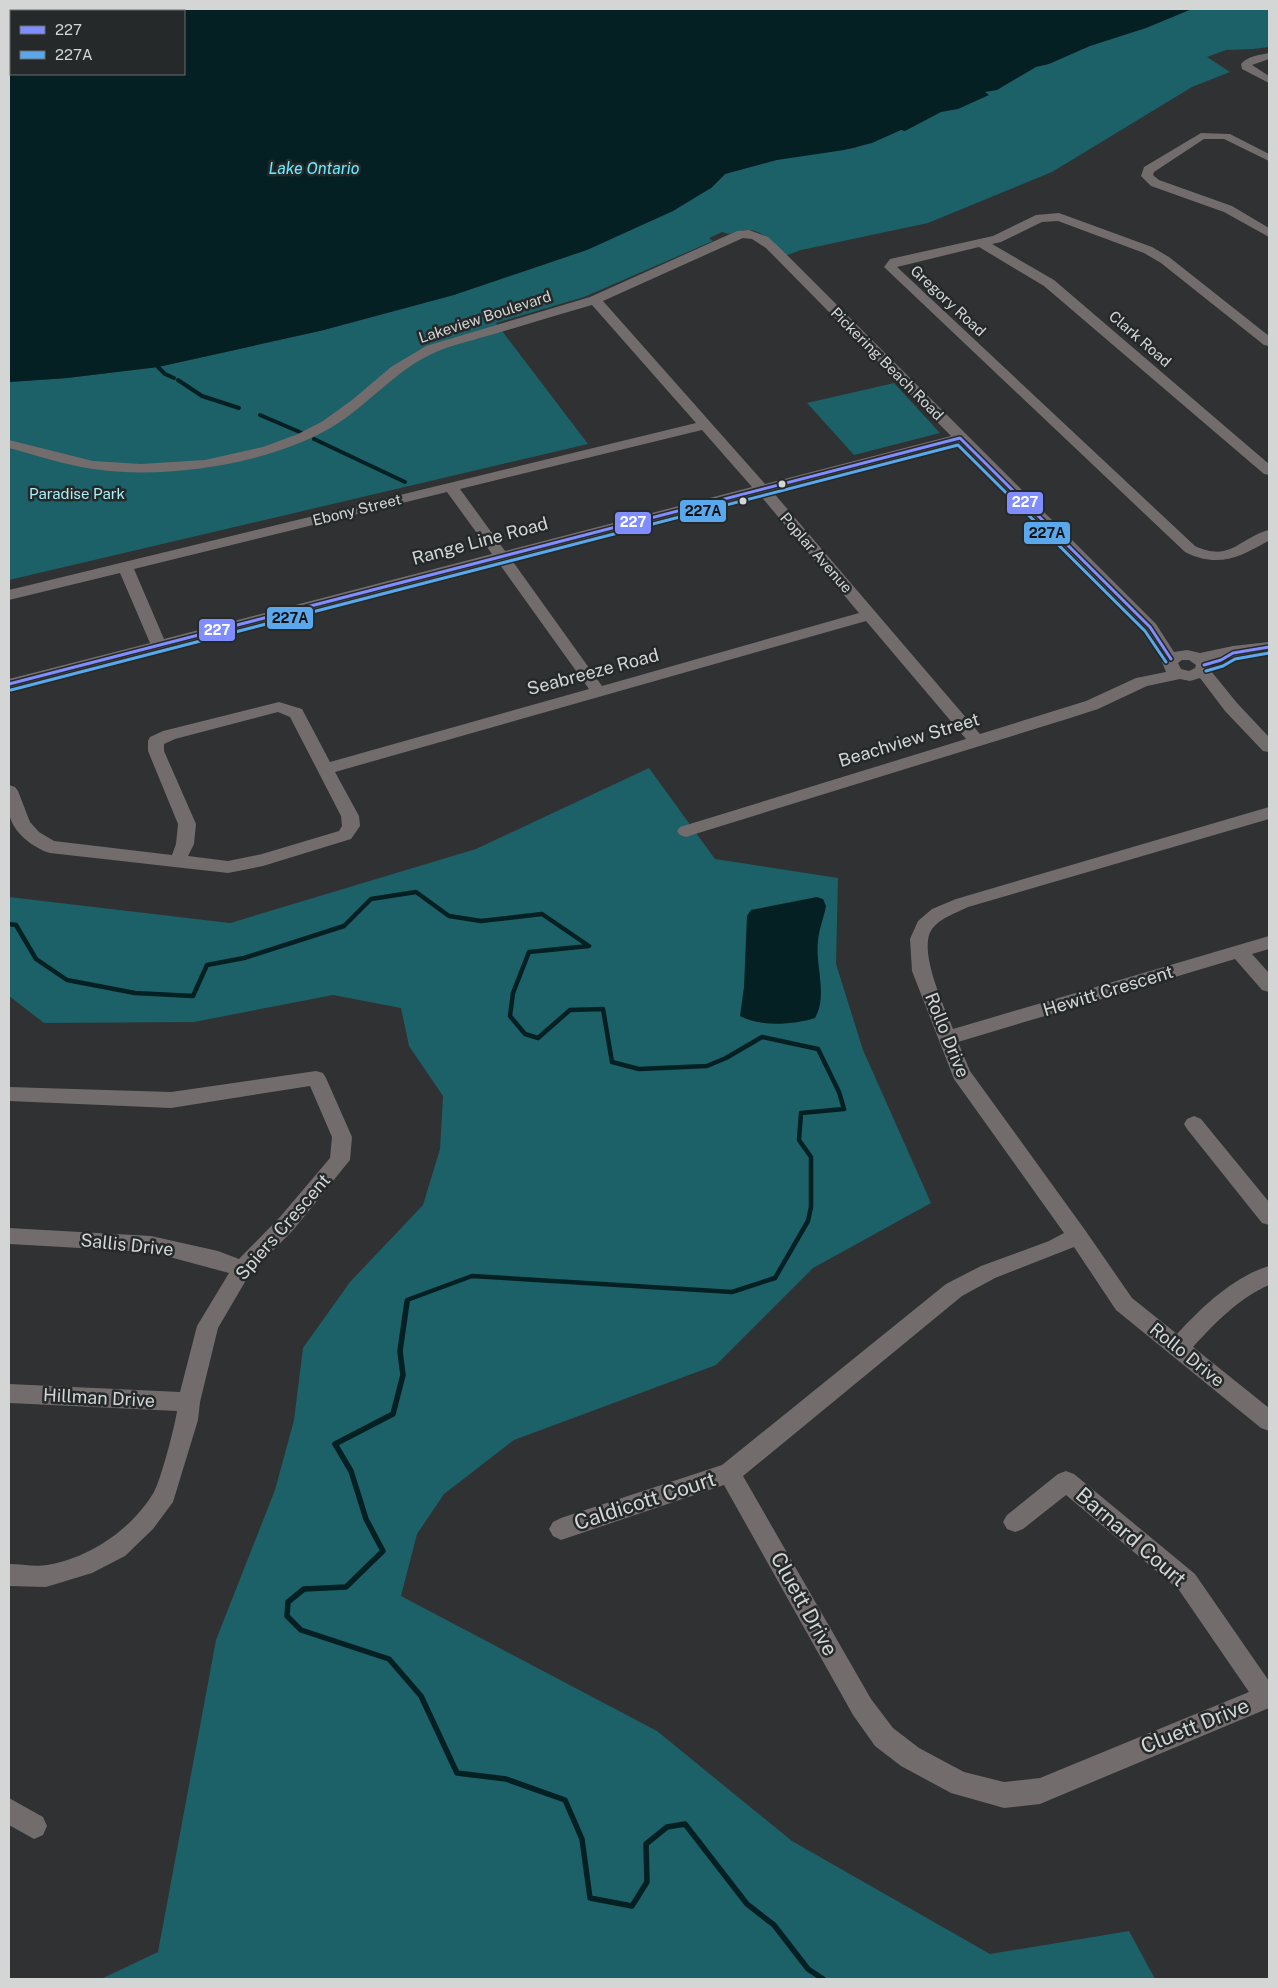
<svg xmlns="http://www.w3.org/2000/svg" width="1278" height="1988" font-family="'Public Sans',sans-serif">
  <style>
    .green { fill: #1c6068 }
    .water { fill: #052023; fill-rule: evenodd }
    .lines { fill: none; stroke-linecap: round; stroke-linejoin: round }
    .stream-far2 { stroke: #052023; stroke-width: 4 }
    .stream-far1 { stroke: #052023; stroke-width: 4.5 }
    .stream { stroke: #052023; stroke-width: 5.5 }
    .minor { fill: #736c6c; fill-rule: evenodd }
    .bus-1-casing { stroke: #252929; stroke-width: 6 }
    .bus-2-casing { stroke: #252929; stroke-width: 6 }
    .bus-1 { stroke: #808dff; stroke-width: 3 }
    .bus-2 { stroke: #5aa8eb; stroke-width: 3 }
    .bus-dot { fill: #d4d6d6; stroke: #252929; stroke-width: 2 }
    .labels { text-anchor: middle; stroke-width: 5; stroke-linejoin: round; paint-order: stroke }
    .far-street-label { font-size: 15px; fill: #d4d6d6; stroke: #252929 }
    .far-park-label { font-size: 15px; fill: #a8eff8; stroke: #252929 }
    .far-water-label { font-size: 16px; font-style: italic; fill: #67edfe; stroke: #252929 }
    .street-label { font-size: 18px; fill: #d4d6d6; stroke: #252929 }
    .near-street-label { font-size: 21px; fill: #d4d6d6; stroke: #252929 }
    .line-badge { stroke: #252929; stroke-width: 2 }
    .badge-label { font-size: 14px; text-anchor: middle; font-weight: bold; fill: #fff }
    .pale-badge-label { font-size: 14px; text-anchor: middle; font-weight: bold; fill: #111 }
  </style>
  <rect width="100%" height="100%" fill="#303132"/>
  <!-- green -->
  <path class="green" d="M1186,9H1269V47L1254,49L1226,50L1207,57L1230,72L1192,87L1052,172L928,223L801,250L785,256C765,236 759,223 729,234L722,232L709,238L713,241L584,297L496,323L588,444L9,580V382L67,378L158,367L324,330L711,188L725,174L764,159L855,148L932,115L1017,73Z
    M894,383L940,433L854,455L807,403Z
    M649,768L715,859L838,878L836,964L863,1050L931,1203L813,1268L716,1365L514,1440L444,1494L417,1534L401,1596L657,1731L792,1841L990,1954L1129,1931L1155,1979H101L158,1952L216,1640L275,1490L294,1420L303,1348L350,1282L423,1205L440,1149L443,1096L409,1046L401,1008L333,995L194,1022L44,1023L9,996V897L230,923L476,849Z"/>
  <!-- water -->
  <path class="water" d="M9,9H1192L1146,28L1090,46L1049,64L1036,67L997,90L985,92L989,95L958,109L941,112L905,131L901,130L872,143L844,150L777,160L725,174L711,188L673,211L587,250L454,295L324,330L158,367L67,378L9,382ZM11,11H184V74H11Z
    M817,897L823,899L826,906C824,917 819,929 818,941C815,965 828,996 815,1018C793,1025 760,1027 740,1016L744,987L747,916L751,910Z"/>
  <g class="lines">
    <!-- stream-far2 -->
    <path class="stream-far2" d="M158,367L165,374L174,378
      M178,380L202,396L239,408
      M260,415L302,433
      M314,439L405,482"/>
    <!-- stream-far1 -->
    <path class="stream-far1" d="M9,924L16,925L36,959L67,980L135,993L193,996L207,965L244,958L344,926L371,899L416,892L449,916L481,921L542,914L589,946L529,952L513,993L510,1016L525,1034L538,1038L570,1010L603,1009L612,1062L639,1069L707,1066L726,1058L762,1037L818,1049L839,1092L844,1109L801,1113L799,1140L811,1157V1207L808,1221L775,1278L732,1292L472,1276L407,1300V1303"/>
    <!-- stream -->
    <path class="stream" d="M407,1302L400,1351L403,1375L393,1414L335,1444L351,1471L366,1519L383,1551L346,1587L304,1589L288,1602L287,1616L301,1630L389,1659L421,1696L457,1773L506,1779L565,1800L582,1839L590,1898L632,1906L647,1882L646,1844L667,1827L685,1824L747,1904L774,1925L808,1969L823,1979"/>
    <!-- minor -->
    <path class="minor" d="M1269,53V59L1252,65L1269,76V83L1242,69L1241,64C1248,56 1259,55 1269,53Z
      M1201,133L1230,134L1269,154V161L1224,139H1204L1154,172L1153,175L1159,180L1232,206L1269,228V237L1224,212L1151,186L1141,176L1144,167Z
      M1059,213L1152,247L1169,257L1269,336V346L1264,345L1161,263L1144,253L1058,221L1042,222L1001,242L992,244L1054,280L1269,464V475L1264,474L1044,286L979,247L897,267L1195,546C1231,563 1240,537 1269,530L1268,541C1239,558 1217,568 1185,552L884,267L890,259L993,236L1036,215Z
      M749,230L768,237L781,249L1156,624L1174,652L1187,650L1200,653L1233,646L1269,642V652L1209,661L1212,665L1211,671L1237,703L1269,737V752L1263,751L1225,711L1200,678L1190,681L1180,679L1147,686L1098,709L1067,719L692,835L686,837L680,835L677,831L680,827L966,739L866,621L335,772L359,816L360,826L351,839L263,866L228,873L50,853C33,848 12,832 9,813C7,805 8,794 9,785L15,787L18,791L30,822L39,832L54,841L172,855L176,844L178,824L148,751V741L150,737L163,731L279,702L302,709L330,762L589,689L498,562L9,689V679L150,643L120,573L9,600V590L696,423L592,305C557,315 522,326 487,336C470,341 452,345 436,352C396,369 369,405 332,427C270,464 164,480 93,469C65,465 36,455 9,448V440L93,461L141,464L205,460L263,447L298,434L323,421L352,400L391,367L426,346L590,297L737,231ZM743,238L752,239L766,248L951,436L765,484L603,301ZM702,430L752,487L505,551L460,489ZM958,443L1144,630L1164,660L1162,662L1166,672L1136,678L1086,701L980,734L772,491ZM447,492L492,554L164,639L134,569ZM759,494L859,613L602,686L511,559ZM1182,660H1189L1196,665L1195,668L1189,671L1181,669L1178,663ZM278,712L290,717L341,816L342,826L339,831L262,854L228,861L188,856L194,844L196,824L164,751V744L175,739Z
      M1269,807V819L968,907C956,913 940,918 932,929C917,950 945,1008 953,1029L1269,936V949L1252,954L1269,973V992L1262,990L1235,959L958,1042L970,1071L1085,1230L1132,1298L1177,1334C1202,1307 1233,1277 1269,1266V1285C1239,1298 1215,1323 1193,1347L1269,1408V1431L1261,1428L1116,1310L1074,1247L995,1278L962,1296L743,1476L871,1699L893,1728L919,1748L964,1772L1004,1782L1040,1778L1249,1692L1179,1590L1066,1495L1023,1529L1015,1532L1007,1529L1003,1522L1007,1515L1058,1474L1066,1471L1074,1474L1195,1574L1269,1681V1708L1040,1804L1004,1808L951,1793L901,1766L875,1746L853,1715L724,1485L561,1540L553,1536L549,1529L553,1522L561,1518L722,1465L946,1284L981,1266L1049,1241L1064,1233L954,1079L912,971L910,939L918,921L932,909L956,899Z
      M316,1071L323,1073L326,1078L352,1137L350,1160L294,1229L249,1275L218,1328L200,1402L198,1420L173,1502L153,1529L125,1556L92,1573L46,1587L9,1586V1564C21,1564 35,1567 47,1565C90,1558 132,1529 154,1492C161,1479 175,1426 177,1411L9,1403V1384L180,1392L197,1326L229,1273L151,1252L9,1244V1228L151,1236L218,1251L239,1259L280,1217L330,1158L332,1137L310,1086L171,1108L9,1101V1087L171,1092Z
      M1194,1116L1201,1119L1269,1202V1225L1262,1223L1187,1129L1184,1124L1187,1119Z
      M9,1798L43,1817L47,1826L43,1835L34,1839L9,1825Z"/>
    <!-- bus-1 casing -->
    <g class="bus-1-casing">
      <path id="bus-1" d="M1204,665L1221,660L1233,653L1269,647
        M9,684L960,438L1150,627L1171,659"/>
    </g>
    <!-- bus-2 casing -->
    <g class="bus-2-casing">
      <path id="bus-2" d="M1206,671L1223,666L1235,659L1269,653
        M11,690L958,445L1145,631L1166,662"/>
    </g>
    <!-- bus-1 -->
    <use href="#bus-1" class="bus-1"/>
    <!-- bus-2 -->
    <use href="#bus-2" class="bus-2"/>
  </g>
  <!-- markers -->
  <g class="bus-dot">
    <circle cx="782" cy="484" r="4.5"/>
    <circle cx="743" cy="501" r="4.5"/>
  </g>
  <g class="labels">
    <!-- far-street labels -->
    <g class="far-street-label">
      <text transform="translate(948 301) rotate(43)" y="5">Gregory Road</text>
      <text transform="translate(485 317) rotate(-18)" y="5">Lakeview Boulevard</text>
      <text transform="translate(1140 339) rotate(41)" y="5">Clark Road</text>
      <text transform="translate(887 364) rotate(45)" y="5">Pickering Beach Road</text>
      <text transform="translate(357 510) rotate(-14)" y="5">Ebony Street</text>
      <text transform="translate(816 553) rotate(49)" y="5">Poplar Avenue</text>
    </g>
    <!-- far-park labels -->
    <g class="far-park-label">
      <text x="77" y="499">Paradise Park</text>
    </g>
    <!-- far-water labels -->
    <g class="far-water-label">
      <text x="314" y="174">Lake Ontario</text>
    </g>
    <!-- street labels -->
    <g class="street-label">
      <text transform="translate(480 541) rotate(-15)" y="6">Range Line Road</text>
      <text transform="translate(593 672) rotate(-15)" y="6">Seabreeze Road</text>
      <text transform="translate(909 740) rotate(-17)" y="6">Beachview Street</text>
      <text transform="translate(1108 991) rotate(-17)" y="6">Hewitt Crescent</text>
      <text transform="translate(947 1035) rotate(68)" y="6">Rollo Drive</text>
      <text transform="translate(283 1227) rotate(-49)" y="6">Spiers Crescent</text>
      <text transform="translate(127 1245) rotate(6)" y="6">Sallis Drive</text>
      <text transform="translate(1187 1355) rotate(39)" y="6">Rollo Drive</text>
      <text transform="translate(99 1398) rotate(3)" y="6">Hillman Drive</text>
    </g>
    <!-- near-street labels -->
    <g class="near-street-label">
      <text transform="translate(645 1501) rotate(-18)" y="7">Caldicott Court</text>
      <text transform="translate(1131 1537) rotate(41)" y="7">Barnard Court</text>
      <text transform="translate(804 1604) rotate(61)" y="7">Cluett Drive</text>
      <text transform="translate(1195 1726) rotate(-22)" y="7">Cluett Drive</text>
    </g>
  </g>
  <g class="line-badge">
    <rect x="1006" y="491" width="38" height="24" rx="5" fill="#808dff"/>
    <rect x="679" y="499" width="48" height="24" rx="5" fill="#5aa8eb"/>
    <rect x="614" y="511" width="38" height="24" rx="5" fill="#808dff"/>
    <rect x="1023" y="521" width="48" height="24" rx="5" fill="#5aa8eb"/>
    <rect x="266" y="606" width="48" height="24" rx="5" fill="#5aa8eb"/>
    <rect x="198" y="618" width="38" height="24" rx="5" fill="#808dff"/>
  </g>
  <g class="badge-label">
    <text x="1025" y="507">227</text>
    <text x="633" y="527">227</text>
    <text x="217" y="635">227</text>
  </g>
  <g class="pale-badge-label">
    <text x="703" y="516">227A</text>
    <text x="1047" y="538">227A</text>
    <text x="290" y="623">227A</text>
  </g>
  <!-- border -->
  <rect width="1278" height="1988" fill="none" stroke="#d4d6d6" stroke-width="20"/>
  <!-- legend -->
  <rect x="10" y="10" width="175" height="65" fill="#252929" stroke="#6b6e6e"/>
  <rect x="20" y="26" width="25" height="8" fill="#808dff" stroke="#6b6e6e"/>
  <text x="55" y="35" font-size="15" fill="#d4d6d6">227</text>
  <rect x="20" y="51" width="25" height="8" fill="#5aa8eb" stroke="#6b6e6e"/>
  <text x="55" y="60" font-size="15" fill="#d4d6d6">227A</text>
</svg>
